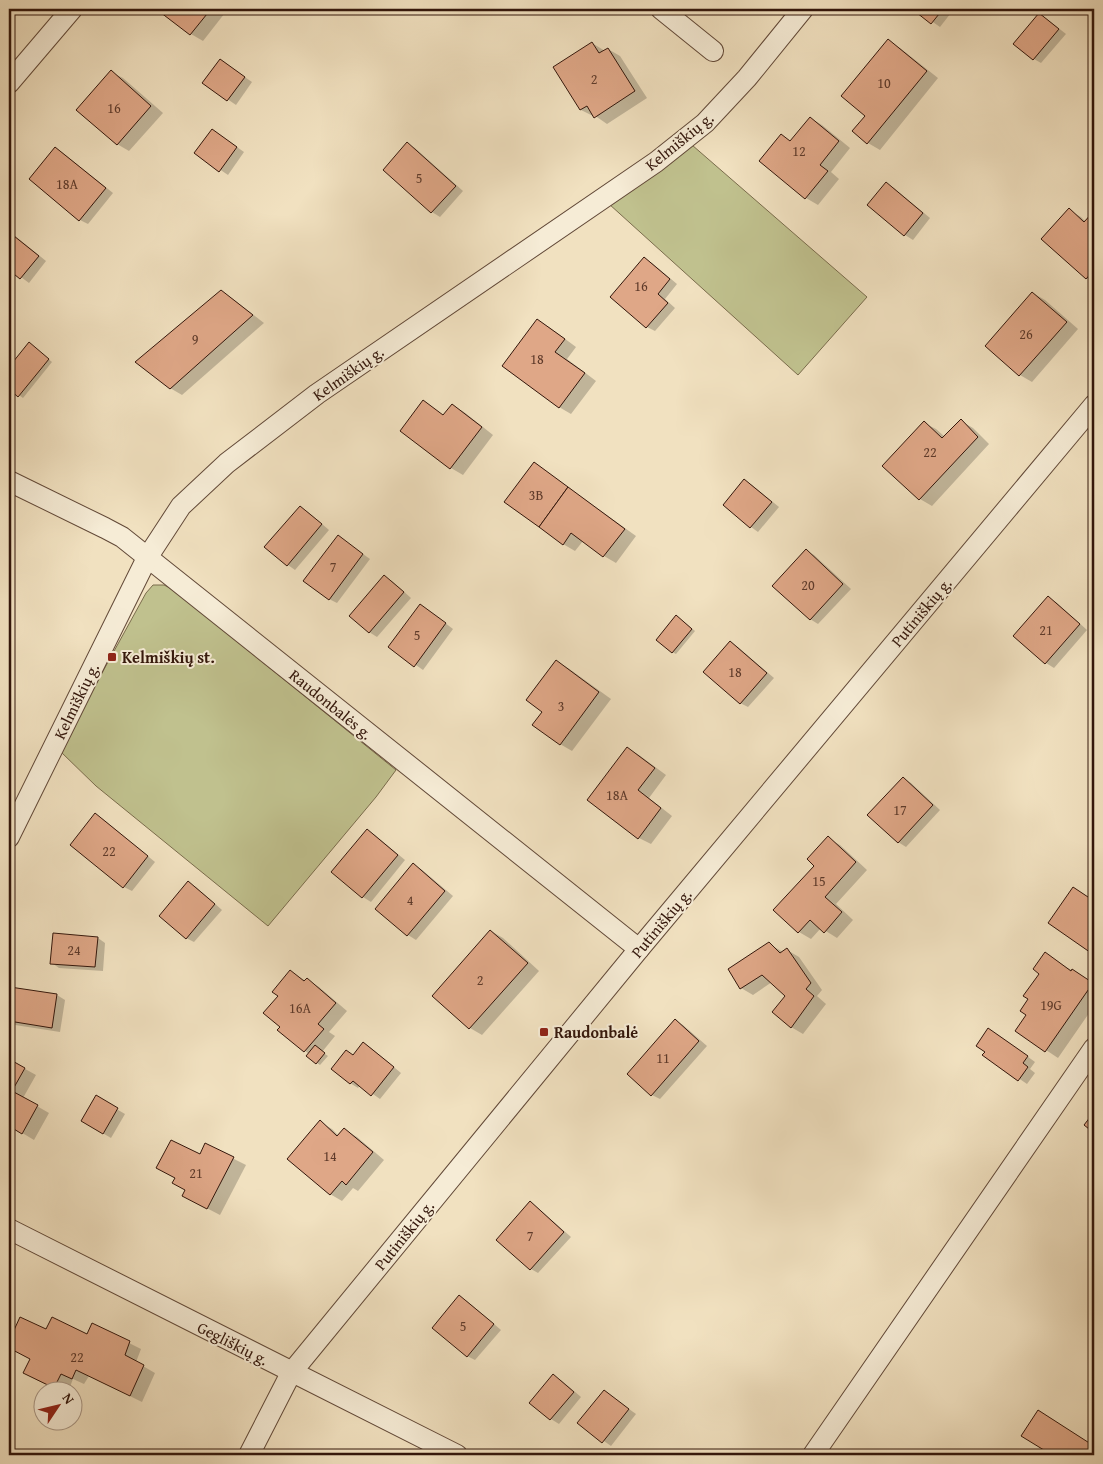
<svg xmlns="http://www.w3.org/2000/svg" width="1103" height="1464" font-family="'Gentium Book Plus',serif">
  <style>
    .green { fill: #c0c18e; stroke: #7a6c4c }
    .shadow { fill: #0003 }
    .building { fill: #dfa787; stroke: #33160b }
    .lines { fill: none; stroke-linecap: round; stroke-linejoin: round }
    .minor-casing { stroke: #624938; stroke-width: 22 }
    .minor { stroke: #f6ecd6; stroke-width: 20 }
    .poi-dot { fill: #8f2418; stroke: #f6ecd6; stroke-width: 2 }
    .labels { text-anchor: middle; stroke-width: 4; stroke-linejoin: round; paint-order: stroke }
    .number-label { font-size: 14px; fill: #5e3a2a }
    .street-label { font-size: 16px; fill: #33160b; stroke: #f6ecd6 }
    .poi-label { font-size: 16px; font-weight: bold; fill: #33160b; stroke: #f6ecd6; text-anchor: start }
  </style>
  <rect width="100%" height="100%" fill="#f1e1c0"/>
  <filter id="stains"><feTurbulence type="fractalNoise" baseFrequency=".004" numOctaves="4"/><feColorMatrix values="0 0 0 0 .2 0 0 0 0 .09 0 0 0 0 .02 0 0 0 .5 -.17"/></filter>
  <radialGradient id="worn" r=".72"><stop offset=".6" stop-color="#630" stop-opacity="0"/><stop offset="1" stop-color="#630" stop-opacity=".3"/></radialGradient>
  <g class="green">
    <polygon points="692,145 867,297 798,375 609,204"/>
    <polygon points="153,585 164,585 172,589 396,770 376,797 268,926 96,786 61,752 75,722 146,593"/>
  </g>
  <g class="shadow">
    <polygon points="158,9 228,9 203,41 191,34"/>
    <polygon points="914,9 954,9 940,27"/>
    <polygon points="1039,15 1047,19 1066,34 1041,63 1034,59"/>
    <polygon points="888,41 900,48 938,78 880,150 868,143 854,131 867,116"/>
    <polygon points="592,43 605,51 608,49 620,56 647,98 607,124 594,115 593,116 581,110"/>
    <polygon points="220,60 252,82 236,105 204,83"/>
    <polygon points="111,72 123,78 163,113 129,151 117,144"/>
    <polygon points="810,118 822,125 850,148 831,172 839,179 818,205 806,198 782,136 792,142"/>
    <polygon points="220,135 244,152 228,175 196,153"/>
    <polygon points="408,144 415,148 463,191 440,217 432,212 385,170"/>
    <polygon points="55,148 63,153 113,193 88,224 80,220"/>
    <polygon points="886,184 894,188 930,218 913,240 905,235 869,205"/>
    <polygon points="1069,210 1081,217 1086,222 1094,213 1094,283 1087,278 1043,238"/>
    <polygon points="9,231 46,261 29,283 9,268"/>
    <polygon points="644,259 652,263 677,284 665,299 675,308 655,331 647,327"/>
    <polygon points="221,292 233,299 264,323 182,395 170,388"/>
    <polygon points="1033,293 1045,300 1078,329 1032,382 1020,375"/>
    <polygon points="537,321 549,327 576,347 567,359 596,381 571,414 559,407"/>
    <polygon points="30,344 52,362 23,398 9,388 9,369"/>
    <polygon points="423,402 444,416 452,405 464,412 493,435 463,475 451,468 401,431"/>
    <polygon points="961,421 973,428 989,444 932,506 920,499 924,423 936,429 945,437"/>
    <polygon points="534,463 636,536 616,563 604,556 583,541 575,551 563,544"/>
    <polygon points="745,481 752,485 779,507 758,532 751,527"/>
    <polygon points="300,507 308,512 329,530 295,570 288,565"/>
    <polygon points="338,536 370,559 337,603 329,599"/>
    <polygon points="806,551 814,555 851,589 818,624 810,619"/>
    <polygon points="384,577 392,581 411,598 377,637 369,632"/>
    <polygon points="1048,598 1056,602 1087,630 1054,668 1046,663 1015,636"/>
    <polygon points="428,610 453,629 423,670 390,647"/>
    <polygon points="680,619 695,631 676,654 672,652"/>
    <polygon points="731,642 738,647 774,678 748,707 740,703"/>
    <polygon points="556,661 568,668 611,699 572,751 560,744 543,711"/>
    <polygon points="627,748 639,755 666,775 649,798 672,816 651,844 639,838"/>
    <polygon points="903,778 911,783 940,810 906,847 898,842"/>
    <polygon points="95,815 103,819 155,862 132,891 124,887"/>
    <polygon points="367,830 375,835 405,860 371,902 363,897 333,872"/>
    <polygon points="828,838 840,845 867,870 836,904 853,920 837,938 821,928 811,939 799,932 816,866"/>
    <polygon points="413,865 421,869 453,896 416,940 408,935 377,909"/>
    <polygon points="188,883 196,887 222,910 194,942 186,938"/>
    <polygon points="1094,896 1094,953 1050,922 1092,900"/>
    <polygon points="491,931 503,938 539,971 482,1035 470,1028 433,996"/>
    <polygon points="98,938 105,943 103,971 59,968 52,963"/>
    <polygon points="769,944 783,952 787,950 799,957 822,990 817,996 826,1004 803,1034 791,1027 786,995 772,982 753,995 741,988"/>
    <polygon points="1045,954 1094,984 1094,1006 1058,1058 1016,1030 1028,1015 1030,999 1041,973"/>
    <polygon points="291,972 306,981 307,980 319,987 347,1011 329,1032 335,1036 322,1052 328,1056 320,1065 317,1063 309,1054 279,1030 281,1027 280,996"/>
    <polygon points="11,988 57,995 65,1000 60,1032 15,1025 9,1021 9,1006"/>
    <polygon points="676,1021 683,1025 707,1046 660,1099 652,1095"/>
    <polygon points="997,1034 1035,1062 1030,1069 1035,1073 1027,1084 984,1055"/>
    <polygon points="364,1044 371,1048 401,1073 380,1099 360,1085 358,1088 350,1083 354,1056"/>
    <polygon points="9,1060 36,1075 23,1098 49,1113 34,1140 9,1125"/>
    <polygon points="96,1097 125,1114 111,1138 82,1121"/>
    <polygon points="320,1122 332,1129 339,1136 345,1130 357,1137 384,1160 358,1191 353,1188 342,1201 330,1194"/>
    <polygon points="206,1145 246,1165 220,1215 195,1202 186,1190"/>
    <polygon points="531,1203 538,1208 571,1237 538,1273 531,1269"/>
    <polygon points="459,1297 467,1301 501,1330 475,1360 467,1356"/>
    <polygon points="21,1319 46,1331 88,1335 93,1325 141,1349 136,1362 155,1373 142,1402 89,1376 84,1384 73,1379 68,1392 61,1392 37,1380 32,1359 9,1347 9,1344"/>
    <polygon points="553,1376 561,1380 581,1397 559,1424 551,1419 531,1403"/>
    <polygon points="604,1391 636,1414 611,1446 579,1423"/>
  </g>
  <g class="building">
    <polygon points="156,9 211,9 190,35"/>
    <polygon points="912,9 943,9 931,24"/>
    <polygon points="1039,13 1059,29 1033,60 1013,44"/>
    <polygon points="888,39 927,71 867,144 852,131 865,116 841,96"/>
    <polygon points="592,42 599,53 608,48 635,91 594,118 587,106 580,110 553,67"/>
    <polygon points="220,59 245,77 227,101 202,83"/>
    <polygon points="111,70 151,106 117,145 76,110"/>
    <polygon points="810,117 839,141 820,165 828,171 805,199 759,161 781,134 790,141"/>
    <polygon points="212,129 237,147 219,172 194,153"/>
    <polygon points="407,142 456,186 431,213 383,170"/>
    <polygon points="55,147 106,188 79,221 29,179"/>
    <polygon points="886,182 923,213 904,236 867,205"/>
    <polygon points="1069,208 1084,222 1094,211 1094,270 1086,279 1041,239"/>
    <polygon points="9,232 39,256 20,279 9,270"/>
    <polygon points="644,257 670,279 658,294 668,303 646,328 610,297"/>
    <polygon points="221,290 253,315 170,389 135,362"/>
    <polygon points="1032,292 1067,322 1019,376 985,346"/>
    <polygon points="537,319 565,339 555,352 585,373 559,408 502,366"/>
    <polygon points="29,342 49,359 18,397 9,389 9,367"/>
    <polygon points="423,400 443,415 452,404 482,427 450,469 400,431"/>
    <polygon points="961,419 978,437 919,500 882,466 924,421 942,438"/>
    <polygon points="534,462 568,487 539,527 504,502"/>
    <polygon points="744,479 772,502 750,528 723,505"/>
    <polygon points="568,487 625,529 603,557 571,533 563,545 539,527"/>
    <polygon points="300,506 322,524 287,566 264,547"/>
    <polygon points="338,535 363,554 329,600 303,581"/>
    <polygon points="806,549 843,584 810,620 772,586"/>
    <polygon points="384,575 404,592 369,633 349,616"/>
    <polygon points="1048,596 1080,624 1045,664 1013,636"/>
    <polygon points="420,604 446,623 414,667 388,647"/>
    <polygon points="676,615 692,629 672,653 656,640"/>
    <polygon points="730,641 767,673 740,704 703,672"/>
    <polygon points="556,660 599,692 560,745 532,725 542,712 526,700"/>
    <polygon points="627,747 655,768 638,790 661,808 638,839 587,800"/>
    <polygon points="903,777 933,805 898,843 867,815"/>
    <polygon points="95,813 148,856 123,888 70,845"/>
    <polygon points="367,829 398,855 362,898 331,872"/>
    <polygon points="828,836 856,862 825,897 842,912 824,933 810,920 798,933 773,910 814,866 807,859"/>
    <polygon points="413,863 445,891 407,936 375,909"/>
    <polygon points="188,881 215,904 186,939 159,916"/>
    <polygon points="1073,887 1091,899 1094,893 1094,955 1048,923"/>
    <polygon points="490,930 528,963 469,1029 432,996"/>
    <polygon points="53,933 98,937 95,967 50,964"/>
    <polygon points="769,942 780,953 787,948 811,983 806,989 814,996 791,1028 772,1012 785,996 762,975 740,989 728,969"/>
    <polygon points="1045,952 1071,971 1072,969 1093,983 1045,1052 1015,1031 1026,1015 1020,1011 1028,999 1023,996 1039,974 1033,969"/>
    <polygon points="290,970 304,981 307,978 336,1003 318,1024 324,1029 304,1052 277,1030 280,1027 263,1013 278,996 272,992"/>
    <polygon points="10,987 57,994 52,1028 9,1021 9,998"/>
    <polygon points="675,1019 699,1041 651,1096 627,1074"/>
    <polygon points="988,1028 1028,1056 1023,1063 1028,1067 1018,1081 982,1055 985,1052 976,1046"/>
    <polygon points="363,1042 394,1067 371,1096 353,1081 350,1084 331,1069 346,1050 353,1055"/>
    <polygon points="315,1045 325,1053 316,1064 306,1056"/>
    <polygon points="9,1059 25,1068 12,1091 38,1105 22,1134 9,1126"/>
    <polygon points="96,1095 118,1108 103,1134 81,1121"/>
    <polygon points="1094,1112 1094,1133 1084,1125"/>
    <polygon points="320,1120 337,1136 344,1128 373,1152 346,1185 342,1181 330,1195 287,1159"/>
    <polygon points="171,1140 200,1154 205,1143 234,1157 207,1209 182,1196 185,1190 172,1183 175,1178 156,1168"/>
    <polygon points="530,1201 564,1232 530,1270 496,1240"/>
    <polygon points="459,1295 494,1324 467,1357 432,1328"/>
    <polygon points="20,1317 46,1329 52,1317 87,1334 92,1323 130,1341 125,1355 144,1365 130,1396 76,1370 72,1379 61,1374 54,1388 23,1373 30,1359 9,1348 9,1341"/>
    <polygon points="553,1374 574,1392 550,1420 529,1403"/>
    <polygon points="604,1390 629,1409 602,1443 577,1423"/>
    <polygon points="1038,1410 1094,1446 1094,1455 1052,1455 1021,1436"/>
  </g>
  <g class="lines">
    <g class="minor-casing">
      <g id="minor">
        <polyline points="661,9 713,51"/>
        <polyline points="9,83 72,9"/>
        <polyline points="9,481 105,528 122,537 639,949"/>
        <polyline points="9,837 147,558 181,506 227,463 317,394 656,162 705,123 747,78 803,9"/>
        <polyline points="9,1229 457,1455"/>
        <polyline points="249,1455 291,1373 639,949 1094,405"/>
        <polyline points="813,1455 1094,1048"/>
      </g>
    </g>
    <use href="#minor" class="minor"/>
  </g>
  <g class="poi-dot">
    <rect x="107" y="652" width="10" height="10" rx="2.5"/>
    <rect x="539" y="1027" width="10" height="10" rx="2.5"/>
  </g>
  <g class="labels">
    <g class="number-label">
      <text x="594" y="84">2</text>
      <text x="884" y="88">10</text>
      <text x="114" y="113">16</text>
      <text x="799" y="156">12</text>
      <text x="419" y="183">5</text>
      <text x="67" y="189">18A</text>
      <text x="641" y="291">16</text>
      <text x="1026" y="339">26</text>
      <text x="195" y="344">9</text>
      <text x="537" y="364">18</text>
      <text x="930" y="457">22</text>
      <text x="536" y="500">3B</text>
      <text x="333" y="572">7</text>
      <text x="808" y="590">20</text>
      <text x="1046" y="635">21</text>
      <text x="417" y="640">5</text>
      <text x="735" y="677">18</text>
      <text x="561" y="711">3</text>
      <text x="617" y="800">18A</text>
      <text x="900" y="815">17</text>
      <text x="109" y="856">22</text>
      <text x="819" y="886">15</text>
      <text x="410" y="905">4</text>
      <text x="74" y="955">24</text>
      <text x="480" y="985">2</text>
      <text x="1051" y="1010">19G</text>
      <text x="300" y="1013">16A</text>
      <text x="663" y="1063">11</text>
      <text x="330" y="1161">14</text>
      <text x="196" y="1178">21</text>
      <text x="530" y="1241">7</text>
      <text x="463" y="1331">5</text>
      <text x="77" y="1362">22</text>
    </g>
    <g class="street-label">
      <text transform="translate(679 141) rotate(-39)" y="6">Kelmiškių g.</text>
      <text transform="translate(348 373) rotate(-35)" y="6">Kelmiškių g.</text>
      <text transform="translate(921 612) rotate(-50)" y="6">Putiniškių g.</text>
      <text transform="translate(76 701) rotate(-64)" y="6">Kelmiškių g.</text>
      <text transform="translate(331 704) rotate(39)" y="6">Raudonbalės g.</text>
      <text transform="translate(661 923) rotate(-50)" y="6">Putiniškių g.</text>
      <text transform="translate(404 1235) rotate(-51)" y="6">Putiniškių g.</text>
      <text transform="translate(233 1343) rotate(27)" y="6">Gegliškių g.</text>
    </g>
    <g class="poi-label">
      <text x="122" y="663">Kelmiškių st.</text>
      <text x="554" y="1038">Raudonbalė</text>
    </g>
  </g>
  <rect width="1103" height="1464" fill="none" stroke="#f1e1c0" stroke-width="30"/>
  <rect x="10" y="10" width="1083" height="1444" fill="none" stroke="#33160b" stroke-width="2.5"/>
  <rect x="15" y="15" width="1073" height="1434" fill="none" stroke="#33160b"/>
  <g transform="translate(58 1406) rotate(55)"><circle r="24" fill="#f6ecd6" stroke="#a89685"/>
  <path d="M0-4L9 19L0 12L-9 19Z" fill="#8f2418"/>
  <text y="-8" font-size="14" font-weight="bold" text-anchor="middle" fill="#33160b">N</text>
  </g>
  <rect width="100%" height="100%" filter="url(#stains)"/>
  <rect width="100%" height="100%" fill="url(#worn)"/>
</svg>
